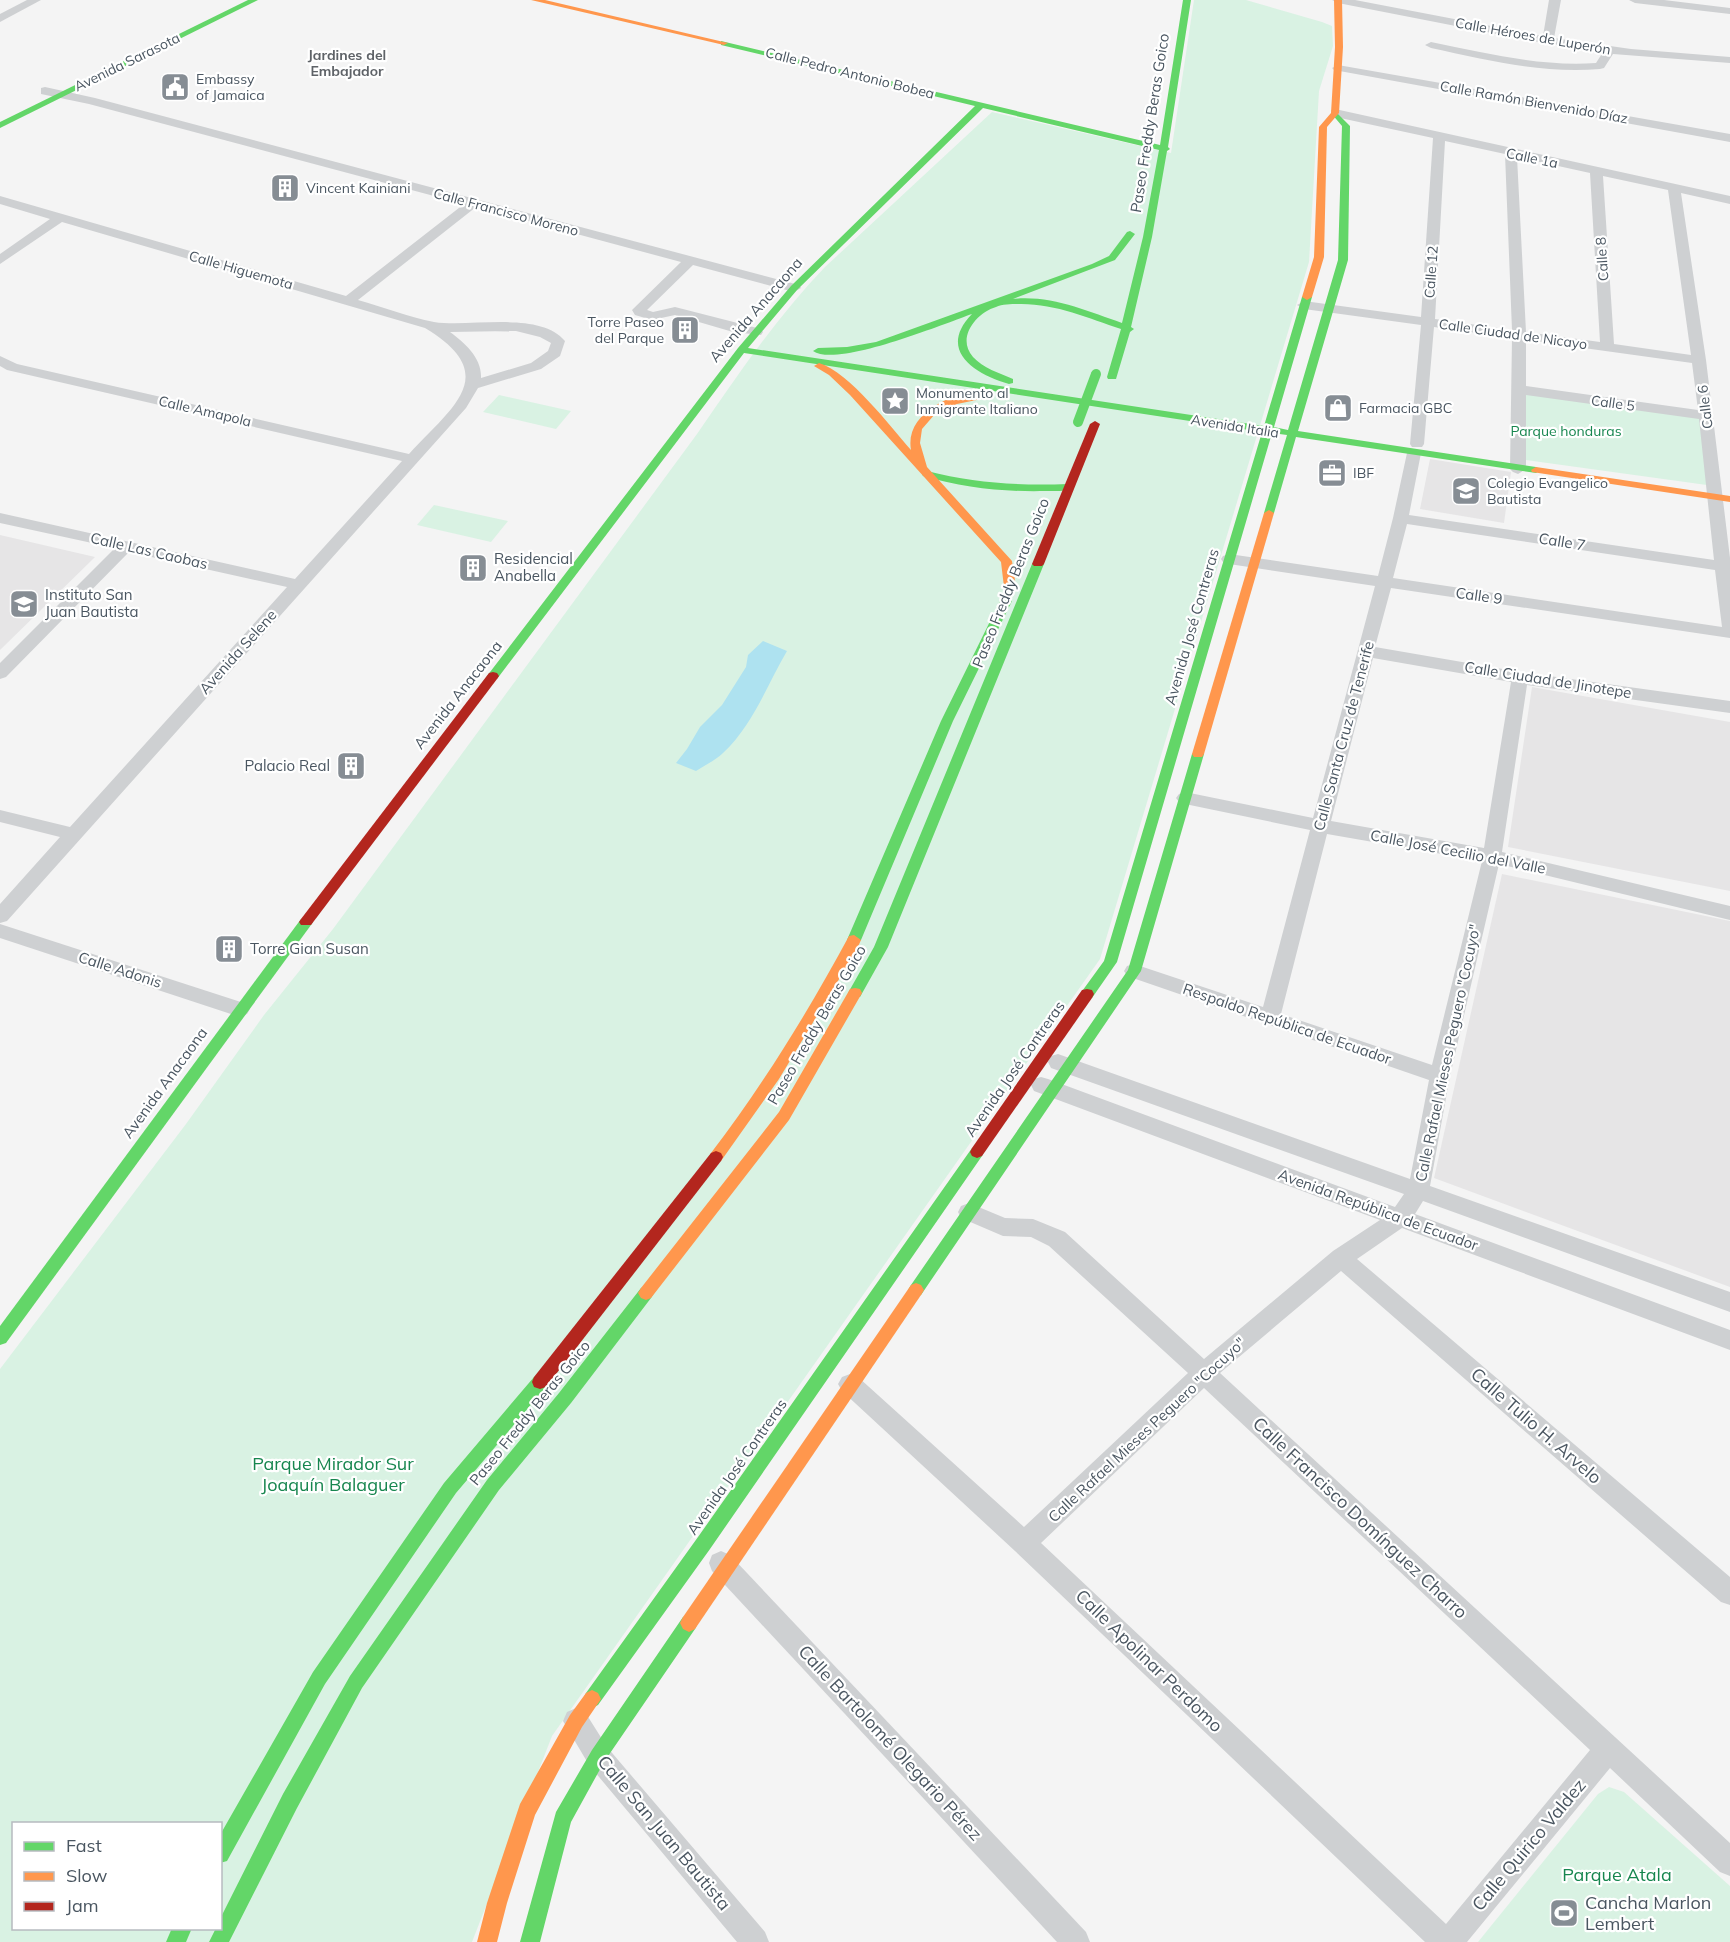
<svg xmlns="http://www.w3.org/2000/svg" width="1730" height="1942" font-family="Mulish,sans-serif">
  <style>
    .education { fill: #e6e5e6 }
    .green { fill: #d9f2e3; fill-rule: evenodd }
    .water { fill: #aee2f0 }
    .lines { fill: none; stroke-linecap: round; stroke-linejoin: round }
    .street { fill: #ced0d2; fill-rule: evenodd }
    .fast { fill: #63d668; fill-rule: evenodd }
    .slow { fill: #ff974d; fill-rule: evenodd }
    .jam { fill: #b3261e; fill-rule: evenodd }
    .fast-bridge { stroke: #63d668; stroke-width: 10 }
    .labels { text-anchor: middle; stroke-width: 4.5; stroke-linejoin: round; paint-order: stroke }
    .far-street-label { font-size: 14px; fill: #4a5661; stroke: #fff }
    .far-neighbourhood-label { font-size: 14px; font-weight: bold; fill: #5f6368; stroke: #fff }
    .far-poi-label { font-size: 14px; fill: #4a5661; stroke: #fff; text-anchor: start }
    .far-park-label { font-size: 14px; fill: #17864f; stroke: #fff }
    .street-label { font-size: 15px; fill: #4a5661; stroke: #fff }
    .poi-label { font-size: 15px; fill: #4a5661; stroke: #fff; text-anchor: start }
    .near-street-label { font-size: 18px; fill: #4a5661; stroke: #fff }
    .near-park-label { font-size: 18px; fill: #17864f; stroke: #fff }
    .near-poi-label { font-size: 18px; fill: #4a5661; stroke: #fff; text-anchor: start }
  </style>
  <rect width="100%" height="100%" fill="#f4f4f4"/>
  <g class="education">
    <polygon points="1430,459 1511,472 1504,523 1420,509"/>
    <polygon points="0,535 95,557 0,650"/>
    <polygon points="1532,687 1730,722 1730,891 1508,847"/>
    <polygon points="1502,874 1730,921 1730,1287 1434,1178"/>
  </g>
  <g class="green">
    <path d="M 1194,0 L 1246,0 L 1322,22 L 1332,26 L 1333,46 L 1319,91 L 1309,262 L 1100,959 L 552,1736 L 472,1942 L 0,1942 L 0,1369 L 186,1124 L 264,1015 L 333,929 L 697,434 C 737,376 776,318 825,267 L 992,112 L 1171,153 ZM 14,1824 L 220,1824 L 220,1928 L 14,1928 Z"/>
    <polygon points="1520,390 1706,416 1714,486 1518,459"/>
    <polygon points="499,395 571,411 556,429 483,412"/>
    <polygon points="434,505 508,521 491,542 417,525"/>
    <polygon points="1609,1787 1624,1792 1730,1886 1730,1942 1478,1942 1598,1794"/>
  </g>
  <path class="water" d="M 763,641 L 787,651 C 767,685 753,725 723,753 C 716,760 705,765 696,771 L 676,763 L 687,749 L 700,727 L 722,705 L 746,667 L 748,655 Z"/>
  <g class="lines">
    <g class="street">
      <polygon points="27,0 41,0 0,22 0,14"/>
      <path d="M 1332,0 L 1355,0 L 1543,36 L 1549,0 L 1561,0 L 1554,38 L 1631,49 L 1730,57 L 1730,63 L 1613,54 L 1604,68 L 1600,69 C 1542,74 1487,60 1431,48 L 1425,45 L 1431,42 C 1486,53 1540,67 1596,63 L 1603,52 L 1533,41 L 1338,3 Z"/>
      <polygon points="1629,0 1664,0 1730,8 1730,14 1635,3"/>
      <polygon points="1338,65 1730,134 1730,142 1334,70 1332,68"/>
      <path d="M 45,87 L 95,98 L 799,285 L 801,288 L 794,292 L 693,265 L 647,310 L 653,312 L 675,307 L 761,329 L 763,332 L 761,335 L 733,332 L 675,315 L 652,320 L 635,315 L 632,310 L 681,262 L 476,207 L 358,300 C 383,307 409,317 434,322 C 470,328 539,310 565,341 L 560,356 L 541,369 L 478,388 L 466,408 L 7,921 L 0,923 L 0,904 L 60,837 L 0,822 L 0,810 L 70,827 L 287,587 L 129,552 L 6,677 L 0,679 L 0,663 L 115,548 L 0,523 L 0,513 L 295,579 L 402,461 L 7,370 L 0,366 L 0,356 L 17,364 L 409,454 C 452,407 503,375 425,328 L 62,222 L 0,264 L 0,254 L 50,219 L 0,204 L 0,196 L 346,296 L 464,204 L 89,104 L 41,94 L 41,88 ZM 516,331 L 540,337 L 551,343 L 548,351 L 531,363 L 481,378 C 482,358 465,343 450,332 Z"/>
      <path d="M 1335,109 L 1730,196 L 1730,204 L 1681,193 L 1706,360 L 1730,558 L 1730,638 L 1391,588 L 1375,647 L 1520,672 L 1730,701 L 1730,713 L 1527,685 L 1502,852 L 1730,906 L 1730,920 L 1499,864 L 1450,1076 L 1430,1186 L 1730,1292 L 1730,1312 L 1423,1201 L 1415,1214 L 1730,1330 L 1730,1350 L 1402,1228 L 1357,1259 L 1730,1577 L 1730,1605 L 1721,1602 L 1341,1271 L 1220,1373 L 1730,1843 L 1730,1876 L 1720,1872 L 1610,1768 L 1467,1942 L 1425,1942 L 1015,1551 L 842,1391 L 838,1384 L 842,1377 L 850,1374 L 858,1377 L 1024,1527 L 1188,1373 L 1049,1246 L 1031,1237 L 1003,1236 L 961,1218 L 958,1212 L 961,1206 L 969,1203 L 1005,1218 L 1033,1219 L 1065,1232 L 1204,1359 L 1333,1251 L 1380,1220 L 1034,1091 L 1031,1085 L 1034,1079 L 1041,1077 L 1048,1079 L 1395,1207 L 1404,1194 L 1051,1068 L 1048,1062 L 1051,1056 L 1058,1054 L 1410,1179 L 1429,1080 L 1127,976 L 1124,971 L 1127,966 L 1134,964 L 1263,1007 L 1310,830 L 1185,804 L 1179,802 L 1176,798 L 1179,794 L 1185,792 L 1313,818 L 1375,586 L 1229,564 L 1223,562 L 1221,559 L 1223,556 L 1229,554 L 1378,576 L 1393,518 L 1407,453 L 1414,449 L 1421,453 L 1409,515 L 1714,560 L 1699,419 L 1526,395 L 1526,469 L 1518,474 L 1513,472 L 1510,469 L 1512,338 L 1434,327 L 1424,444 L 1422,447 L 1412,447 L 1410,444 L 1421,325 L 1304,309 L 1297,305 L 1304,301 L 1421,317 L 1433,138 L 1331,116 L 1331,110 ZM 1445,141 L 1505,154 L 1512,330 L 1435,319 ZM 1517,157 L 1590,173 L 1600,342 L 1526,332 ZM 1603,176 L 1668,190 L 1691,355 L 1614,344 ZM 1526,340 L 1692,363 L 1698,410 L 1526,386 ZM 1407,524 L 1715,570 L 1722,627 L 1393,578 ZM 1373,658 L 1511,682 L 1484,848 L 1331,821 ZM 1327,834 L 1482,861 L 1432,1065 L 1281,1014 ZM 1204,1388 L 1590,1750 L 1446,1924 L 1041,1543 Z"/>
      <polygon points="0,924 247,1004 250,1009 247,1014 240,1017 0,938"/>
      <polygon points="721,1551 730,1555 1086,1932 1090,1942 1057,1942 712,1571 709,1563 712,1555"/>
      <polygon points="576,1708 585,1712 607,1747 765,1932 769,1942 737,1942 589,1765 563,1721 567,1712"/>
    </g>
    <g class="fast">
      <polygon points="248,0 258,0 0,128 0,122"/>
      <path d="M 1183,0 L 1191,0 L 1168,147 L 1170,149 L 1167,151 L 1152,237 L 1131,327 L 1134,329 L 1130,332 L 1116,379 L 1108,379 L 1107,377 L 1121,329 C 1088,318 1054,303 1018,304 C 1011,304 1002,304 996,307 C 976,313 956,338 973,357 C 983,368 999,373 1013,379 L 1013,383 L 1009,384 C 974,374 937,350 972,314 C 943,324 837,368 813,351 L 818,348 L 847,347 L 876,342 L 1092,264 L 1109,256 L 1127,232 L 1130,231 L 1135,234 L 1115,260 L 1013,299 C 1051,295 1087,311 1122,323 L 1143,237 L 1159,150 L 983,108 L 797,290 L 748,348 L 1264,426 L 1302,297 L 1307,294 L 1312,297 L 1274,427 L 1288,430 L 1338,260 L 1342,126 L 1331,113 L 1335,111 L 1350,126 L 1348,260 L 1298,431 L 1536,467 L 1541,470 L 1536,473 L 1296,437 L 1274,513 L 1269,516 L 1264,513 L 1287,435 L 1272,433 L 1117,962 L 1092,998 L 1082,998 L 1080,994 L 1104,961 L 1262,432 L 744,353 L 497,679 L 489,679 L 487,676 L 738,348 L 791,286 L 975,106 L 721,45 L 721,41 L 1160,145 Z"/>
      <path d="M 927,471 C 974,483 1019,486 1068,484 L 1073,487 C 1067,492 1055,491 1046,491 C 1004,492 964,488 923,476 L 922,474 Z"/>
      <polygon points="1038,561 1044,564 888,947 860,997 850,997 848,993 874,947 1032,564"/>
      <polygon points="1006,597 1012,601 953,721 861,940 854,945 849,944 847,940 941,721 1000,601"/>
      <polygon points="1198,750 1204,754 1141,971 921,1295 916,1297 911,1295 908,1290 911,1285 1128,970 1192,754"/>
      <polygon points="306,917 313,922 311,925 6,1343 0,1345 0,1326 301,919"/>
      <polygon points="977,1146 982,1148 984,1152 982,1156 710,1549 598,1705 592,1708 586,1705 583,1699 586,1693 698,1537 972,1148"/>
      <polygon points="646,1286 651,1288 654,1293 651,1298 571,1403 499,1490 362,1688 297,1808 229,1942 209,1942 216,1928 220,1928 220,1919 283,1794 350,1676 487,1480 559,1393 641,1288"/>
      <polygon points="540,1375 546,1377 548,1382 546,1387 456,1493 325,1684 227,1861 220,1863 220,1835 313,1672 444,1483 534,1377"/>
      <polygon points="689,1614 695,1617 698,1623 695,1629 604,1762 571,1822 540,1942 520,1942 556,1812 592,1750 683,1617"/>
      <polygon points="172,1928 192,1928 186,1942 166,1942"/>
    </g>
    <g class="slow">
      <polygon points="531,0 545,0 728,43 724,45"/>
      <polygon points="1334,0 1342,0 1343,47 1339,113 1327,127 1324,257 1312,297 1307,300 1302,297 1314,257 1319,127 1331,113 1335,47"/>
      <path d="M 819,363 C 850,373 889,425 911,450 C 904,411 959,388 991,393 L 991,397 L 957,404 L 935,414 L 922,429 L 920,443 L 927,467 L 1012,561 L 1016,587 L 1014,589 L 1010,590 L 1004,587 L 1001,562 L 850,395 L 829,375 L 814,366 Z"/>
      <polygon points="1536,467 1730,496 1730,502 1532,472 1531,470"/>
      <polygon points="1269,510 1274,513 1204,754 1202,757 1194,757 1192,754 1264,513"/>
      <path d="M 854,935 L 861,940 L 856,951 L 779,1079 L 721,1161 L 716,1163 L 711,1161 L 709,1157 L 711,1153 C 763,1085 808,1012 849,936 Z"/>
      <polygon points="855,988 860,989 862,993 789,1120 651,1298 646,1300 641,1298 638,1293 641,1288 779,1112 850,989"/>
      <polygon points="916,1283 921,1285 924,1290 921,1295 695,1629 689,1632 683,1629 680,1623 683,1617 911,1285"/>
      <polygon points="592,1690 598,1693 601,1699 582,1727 535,1815 507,1903 497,1942 477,1942 487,1903 520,1804 570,1715 586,1693"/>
    </g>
    <g class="jam">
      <polygon points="1095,421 1100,424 1044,564 1042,566 1034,566 1032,564 1090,424"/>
      <polygon points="493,672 497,673 499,676 497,679 311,925 301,925 299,922 301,919 489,673"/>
      <polygon points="1087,989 1092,990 1094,994 1092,998 982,1156 977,1158 972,1156 970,1152 972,1148 1082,990"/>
      <polygon points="716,1151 721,1153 723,1157 721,1161 546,1387 540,1389 534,1387 532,1382 534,1377 711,1153"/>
    </g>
    <polyline class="fast-bridge" points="1078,422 1096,374"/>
  </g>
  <defs>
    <g id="civic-square" transform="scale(1.5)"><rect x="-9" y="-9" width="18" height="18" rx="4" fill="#868d94" stroke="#fff"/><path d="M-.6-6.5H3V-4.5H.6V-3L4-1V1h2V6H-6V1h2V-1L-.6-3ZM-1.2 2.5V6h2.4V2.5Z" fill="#fff"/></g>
    <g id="building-square" transform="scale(1.5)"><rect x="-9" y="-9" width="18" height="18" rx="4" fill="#868d94" stroke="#fff"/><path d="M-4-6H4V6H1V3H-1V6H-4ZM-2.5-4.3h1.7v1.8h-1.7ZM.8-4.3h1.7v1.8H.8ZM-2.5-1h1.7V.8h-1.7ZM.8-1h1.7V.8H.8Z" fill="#fff"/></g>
    <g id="sight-square" transform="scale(1.5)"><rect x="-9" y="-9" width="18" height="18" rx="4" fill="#868d94" stroke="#fff"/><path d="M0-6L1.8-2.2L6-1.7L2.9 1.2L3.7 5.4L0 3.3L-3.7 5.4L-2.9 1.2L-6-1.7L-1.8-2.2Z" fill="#fff"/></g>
    <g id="shop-square" transform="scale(1.5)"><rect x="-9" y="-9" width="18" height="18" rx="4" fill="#868d94" stroke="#fff"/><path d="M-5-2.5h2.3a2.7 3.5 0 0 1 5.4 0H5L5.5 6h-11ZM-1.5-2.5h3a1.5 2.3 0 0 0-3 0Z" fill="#fff"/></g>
    <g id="office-square" transform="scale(1.5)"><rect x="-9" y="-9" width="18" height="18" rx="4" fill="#868d94" stroke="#fff"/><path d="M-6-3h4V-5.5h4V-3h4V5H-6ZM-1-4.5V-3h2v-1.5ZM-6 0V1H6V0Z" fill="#fff"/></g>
    <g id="school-square" transform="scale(1.5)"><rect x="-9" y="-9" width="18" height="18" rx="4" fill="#868d94" stroke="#fff"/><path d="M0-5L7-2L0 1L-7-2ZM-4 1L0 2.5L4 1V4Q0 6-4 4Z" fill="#fff"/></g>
    <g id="stadium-square" transform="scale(1.5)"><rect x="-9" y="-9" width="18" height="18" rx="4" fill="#868d94" stroke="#fff"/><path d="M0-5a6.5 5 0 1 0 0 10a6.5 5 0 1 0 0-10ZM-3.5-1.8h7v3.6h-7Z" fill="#fff"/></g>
  </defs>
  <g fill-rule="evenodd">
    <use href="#civic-square" x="175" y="87"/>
    <use href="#building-square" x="285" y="188"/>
    <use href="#building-square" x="685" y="330"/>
    <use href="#sight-square" x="895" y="401"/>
    <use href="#shop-square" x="1338" y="408"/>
    <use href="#office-square" x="1332" y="473"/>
    <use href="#school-square" x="1466" y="491"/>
    <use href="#building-square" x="473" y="568"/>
    <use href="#school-square" x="24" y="604"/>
    <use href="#building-square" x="351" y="766"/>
    <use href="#building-square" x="229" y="949"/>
    <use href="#stadium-square" x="1564" y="1913"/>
  </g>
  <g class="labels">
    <g class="far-street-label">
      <text transform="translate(1533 36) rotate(10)" y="5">Calle Héroes de Luperón</text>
      <text transform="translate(127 62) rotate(-26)" y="5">Avenida Sarasota</text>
      <text transform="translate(850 73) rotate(14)" y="5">Calle Pedro Antonio Bobea</text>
      <text transform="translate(1534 102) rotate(10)" y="5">Calle Ramón Bienvenido Díaz</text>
      <text transform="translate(1532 158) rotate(12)" y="5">Calle 1a</text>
      <text transform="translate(506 212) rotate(15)" y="5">Calle Francisco Moreno</text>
      <text transform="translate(1602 259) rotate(-94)" y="5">Calle 8</text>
      <text transform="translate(241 270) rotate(16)" y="5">Calle Higuemota</text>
      <text transform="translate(1431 272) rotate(-86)" y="5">Calle 12</text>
      <text transform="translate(1513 334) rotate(8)" y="5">Calle Ciudad de Nicayo</text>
      <text transform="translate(1613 403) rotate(8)" y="5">Calle 5</text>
      <text transform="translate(1705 407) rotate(-97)" y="5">Calle 6</text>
      <text transform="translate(205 411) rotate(13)" y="5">Calle Amapola</text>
      <text transform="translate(1235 426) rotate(9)" y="5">Avenida Italia</text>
    </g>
    <g class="far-neighbourhood-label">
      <text x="347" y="60">Jardines del<tspan x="347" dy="16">Embajador</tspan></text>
    </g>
    <g class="far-poi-label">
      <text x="196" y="84">Embassy<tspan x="196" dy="16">of Jamaica</tspan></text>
      <text x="306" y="193">Vincent Kainiani</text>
      <text x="664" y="327" text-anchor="end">Torre Paseo<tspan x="664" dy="16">del Parque</tspan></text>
      <text x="916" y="398">Monumento al<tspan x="916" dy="16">Inmigrante Italiano</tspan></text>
      <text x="1359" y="413">Farmacia GBC</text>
      <text x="1353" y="478">IBF</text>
      <text x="1487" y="488">Colegio Evangelico<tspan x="1487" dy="16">Bautista</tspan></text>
    </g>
    <g class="far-park-label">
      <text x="1566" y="436">Parque honduras</text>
    </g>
    <g class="street-label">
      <text transform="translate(1150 123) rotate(-81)" y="5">Paseo Freddy Beras Goico</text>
      <text transform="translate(756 310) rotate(-49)" y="5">Avenida Anacaona</text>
      <text transform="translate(1562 542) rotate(9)" y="5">Calle 7</text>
      <text transform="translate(149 551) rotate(13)" y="5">Calle Las Caobas</text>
      <text transform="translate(1011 583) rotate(-68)" y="5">Paseo Freddy Beras Goico</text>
      <text transform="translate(1479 596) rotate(8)" y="5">Calle 9</text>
      <text transform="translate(1192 627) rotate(-74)" y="5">Avenida José Contreras</text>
      <text transform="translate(238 652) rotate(-48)" y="5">Avenida Selene</text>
      <text transform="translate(1548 680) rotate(9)" y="5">Calle Ciudad de Jinotepe</text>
      <text transform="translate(458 695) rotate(-52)" y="5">Avenida Anacaona</text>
      <text transform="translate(1344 736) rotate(-75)" y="5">Calle Santa Cruz de Tenerife</text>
      <text transform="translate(1458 852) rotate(11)" y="5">Calle José Cecilio del Valle</text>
      <text transform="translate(120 970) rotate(18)" y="5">Calle Adonis</text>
      <text transform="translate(1287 1024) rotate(19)" y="5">Respaldo República de Ecuador</text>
      <text transform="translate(817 1025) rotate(-60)" y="5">Paseo Freddy Beras Goico</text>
      <text transform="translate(1448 1053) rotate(-78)" y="5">Calle Rafael Mieses Peguero "Cocuyo"</text>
      <text transform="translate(1015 1069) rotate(-55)" y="5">Avenida José Contreras</text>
      <text transform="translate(165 1083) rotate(-54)" y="5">Avenida Anacaona</text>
      <text transform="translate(1378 1210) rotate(20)" y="5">Avenida República de Ecuador</text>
      <text transform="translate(530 1413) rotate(-51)" y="5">Paseo Freddy Beras Goico</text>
      <text transform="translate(1147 1430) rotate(-43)" y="5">Calle Rafael Mieses Peguero "Cocuyo"</text>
      <text transform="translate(737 1467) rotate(-55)" y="5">Avenida José Contreras</text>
    </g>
    <g class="poi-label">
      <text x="494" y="564">Residencial<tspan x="494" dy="17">Anabella</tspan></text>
      <text x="45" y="600">Instituto San<tspan x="45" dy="17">Juan Bautista</tspan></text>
      <text x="330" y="771" text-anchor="end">Palacio Real</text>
      <text x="250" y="954">Torre Gian Susan</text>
    </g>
    <g class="near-street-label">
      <text transform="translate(1536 1426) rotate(41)" y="6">Calle Tulio H. Arvelo</text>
      <text transform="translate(1360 1518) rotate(43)" y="6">Calle Francisco Domínguez Charro</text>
      <text transform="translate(1149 1661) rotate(44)" y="6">Calle Apolinar Perdomo</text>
      <text transform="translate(890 1743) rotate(47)" y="6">Calle Bartolomé Olegario Pérez</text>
      <text transform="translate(664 1833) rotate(50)" y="6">Calle San Juan Bautista</text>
      <text transform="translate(1529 1845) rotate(-50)" y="6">Calle Quirico Valdez</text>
    </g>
    <g class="near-park-label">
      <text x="333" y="1470">Parque Mirador Sur<tspan x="333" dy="21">Joaquín Balaguer</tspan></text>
      <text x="1617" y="1881">Parque Atala</text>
    </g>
    <g class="near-poi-label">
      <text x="1585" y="1909">Cancha Marlon<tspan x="1585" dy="21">Lembert</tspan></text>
    </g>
  </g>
  <rect x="12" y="1822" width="210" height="108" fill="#ffffff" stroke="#b7bbc0" stroke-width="1.5"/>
  <rect x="24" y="1842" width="30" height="9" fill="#63d668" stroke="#b7bbc0" stroke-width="1.5"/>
  <text x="66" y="1852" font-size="18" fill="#4a5661">Fast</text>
  <rect x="24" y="1872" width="30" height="9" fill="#ff974d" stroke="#b7bbc0" stroke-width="1.5"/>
  <text x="66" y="1882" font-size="18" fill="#4a5661">Slow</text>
  <rect x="24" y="1902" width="30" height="9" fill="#b3261e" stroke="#b7bbc0" stroke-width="1.5"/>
  <text x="66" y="1912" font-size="18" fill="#4a5661">Jam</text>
</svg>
